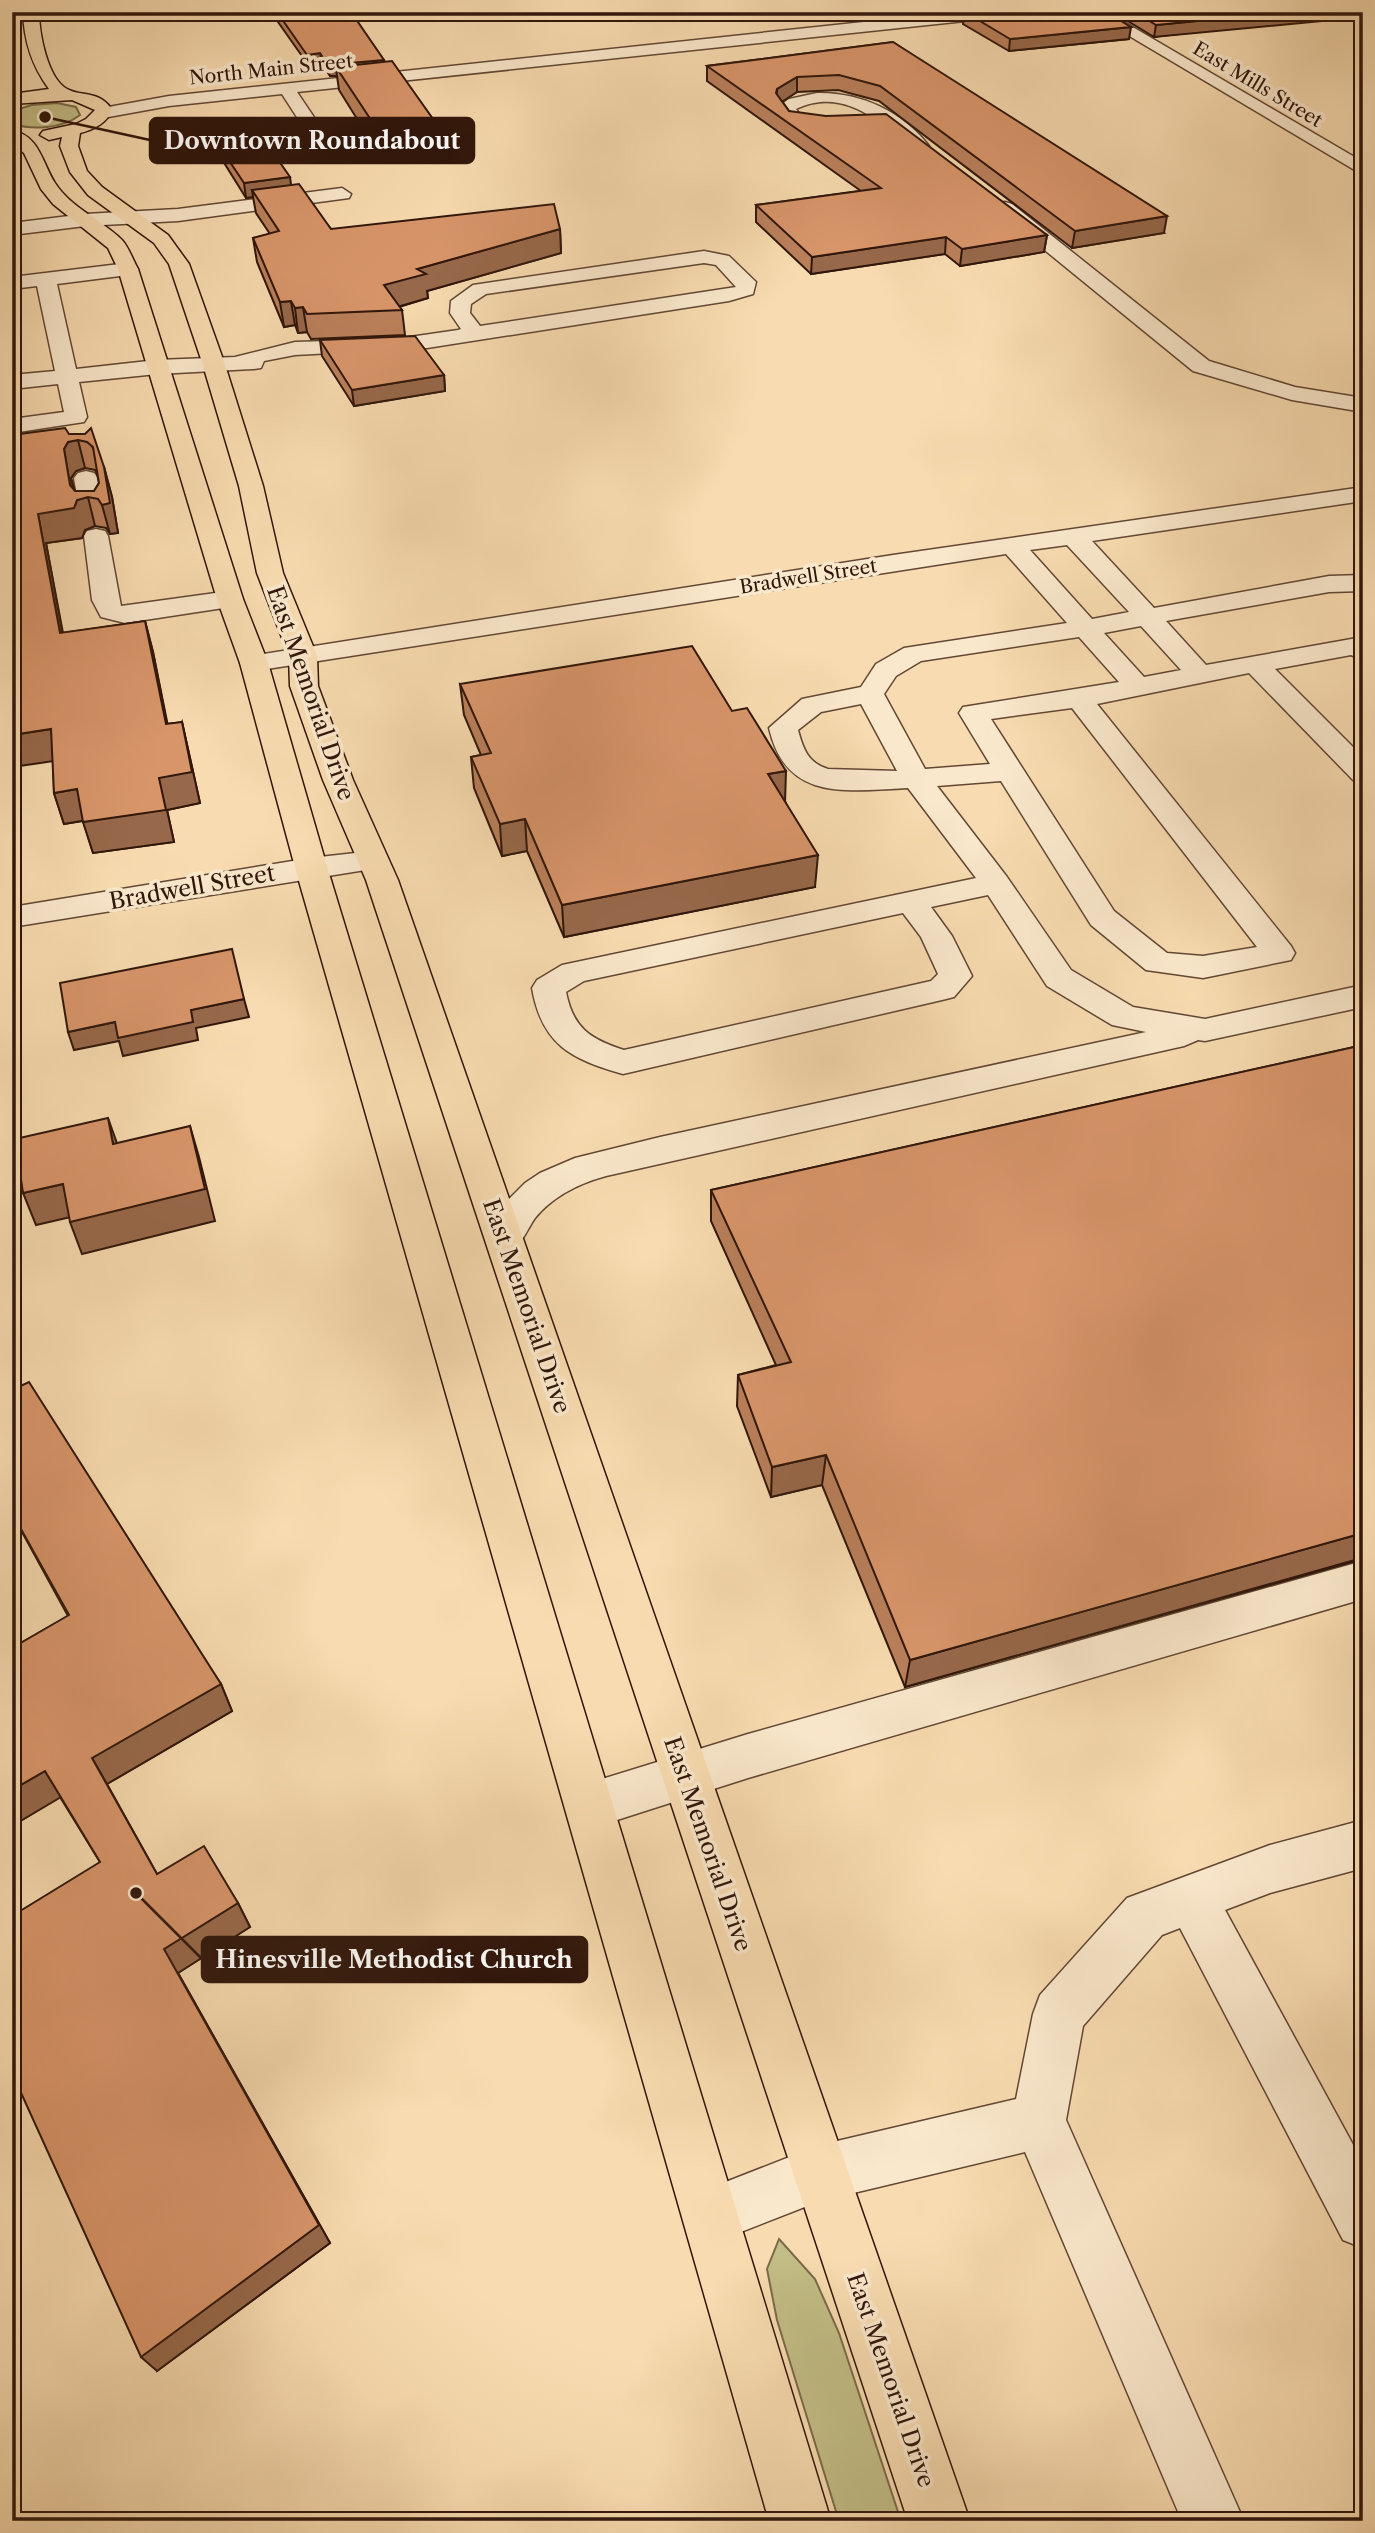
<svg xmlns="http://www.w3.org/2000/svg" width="1375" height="2533" font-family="'Libre Caslon Text',serif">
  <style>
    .green { fill: #c3be87; stroke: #7a6a49; stroke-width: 2 }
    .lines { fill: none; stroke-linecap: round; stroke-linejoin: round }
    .minor-casing { stroke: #624734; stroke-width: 3 }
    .major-casing { stroke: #30160b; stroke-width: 3 }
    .minor { fill: #fae8cc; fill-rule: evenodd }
    .major { fill: #f8dbb0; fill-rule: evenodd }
    .wall { fill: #ba805b; stroke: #30160b; stroke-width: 2; fill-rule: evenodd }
    .shaded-wall { fill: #97684a; stroke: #30160b; stroke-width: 2 }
    .building { fill: #d8956a; stroke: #30160b; stroke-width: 2; fill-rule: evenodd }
    .labels { text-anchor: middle; stroke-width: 7; stroke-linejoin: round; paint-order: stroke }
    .far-street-label { font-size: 19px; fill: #30160b; stroke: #fae8cc }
    .street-label { font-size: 23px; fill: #30160b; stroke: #fae8cc }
    .leader { fill: none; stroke: #30160b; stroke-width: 2.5 }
    .callout-dot { fill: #30160b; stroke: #fae8cc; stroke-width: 2.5 }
    .callout { fill: #30160b; stroke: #30160b; stroke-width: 2.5 }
    .callout-label { font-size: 24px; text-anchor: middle; font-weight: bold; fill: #fff }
  </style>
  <rect width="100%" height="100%" fill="#f8dbb0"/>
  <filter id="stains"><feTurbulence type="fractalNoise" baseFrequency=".00286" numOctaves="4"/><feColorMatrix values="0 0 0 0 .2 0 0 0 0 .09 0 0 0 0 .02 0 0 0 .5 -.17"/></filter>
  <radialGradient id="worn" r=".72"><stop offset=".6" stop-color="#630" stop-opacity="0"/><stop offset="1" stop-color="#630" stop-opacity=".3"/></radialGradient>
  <g class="green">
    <path d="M 57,103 L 76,107 L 80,115 C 62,129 33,130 12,124 L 12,111 L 32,105 Z"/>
    <polygon points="779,2239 815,2279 839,2333 901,2521 839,2521 777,2320 767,2269"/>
  </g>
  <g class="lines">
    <g class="minor-casing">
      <g id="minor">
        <polygon points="958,12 1010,12 1003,17 297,92 328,138 319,143 313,142 282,94 169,106 103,118 95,113 103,108 169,96"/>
        <polygon points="1089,12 1107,12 1363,162 1363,175"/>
        <path d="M 817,93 C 860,92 902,111 929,146 L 920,151 L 914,150 C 881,122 843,86 796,109 L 801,116 L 836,122 L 839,126 L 830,131 L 789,124 L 778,107 L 789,99 Z"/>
        <polygon points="342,188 351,194 349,198 178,221 85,226 12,235 12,223 85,214 178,209"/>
        <polygon points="1005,202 1012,204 1209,361 1295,387 1363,398 1363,412 1292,400 1193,371 998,212 996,208 998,204"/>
        <path d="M 704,251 L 729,256 L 756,282 L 753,294 L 729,301 L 427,348 L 295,355 L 264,361 L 261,368 L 253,369 L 157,374 L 79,382 L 87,417 L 84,422 L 12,433 L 12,419 L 64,412 L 58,384 L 12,389 L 12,375 L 55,371 L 37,286 L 12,289 L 12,277 L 128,263 L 135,265 L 138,269 L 135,273 L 128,275 L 57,284 L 76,369 L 157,360 L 235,357 L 295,342 L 396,339 L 458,330 L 461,329 L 450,313 L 451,301 L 473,285 ZM 704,263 L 716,265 L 736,287 L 480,326 L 470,313 L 471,304 L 486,294 Z"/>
        <polygon points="86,471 94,473 98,478 104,513 101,518 92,520 83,518 80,513 74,478 78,473"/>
        <path d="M 1363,487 L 1363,501 L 1092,541 L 1154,608 L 1329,576 L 1363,575 L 1363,591 L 1329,592 L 1166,621 L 1206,665 L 1357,638 L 1363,639 L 1363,660 L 1351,655 L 1275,669 L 1363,757 L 1363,783 L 1353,780 L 1249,673 L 1097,704 L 1291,946 L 1295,953 L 1291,960 L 1203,978 L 1146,970 L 1091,925 L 1001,781 L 937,786 L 1007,877 L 1071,970 L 1133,1007 L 1205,1019 L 1363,985 L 1363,1007 L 1205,1041 L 1198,1040 L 1184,1046 L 606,1176 C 580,1183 553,1196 535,1218 C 529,1226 524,1240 516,1246 C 508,1252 498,1249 490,1246 L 484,1236 L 506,1202 L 525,1183 L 540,1173 L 575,1158 L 660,1137 L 1146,1032 L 1112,1025 L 1047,986 L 988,895 L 931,907 L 952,936 L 972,976 L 954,997 L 942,1000 L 623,1074 C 571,1059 542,1045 532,988 L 537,980 L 562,965 L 976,878 L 908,788 C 846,791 786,802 769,728 L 802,699 L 861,687 L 876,664 L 904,648 L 1067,623 L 1006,554 L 254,671 L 244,669 L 240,663 L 244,657 L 893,555 ZM 1067,545 L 1129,612 L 1092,619 L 1030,550 ZM 1141,626 L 1181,670 L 1144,677 L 1104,633 ZM 1079,637 L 1119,682 L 963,707 L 959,713 L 990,764 L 925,769 L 884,694 L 896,676 L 921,661 ZM 861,704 L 897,771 L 828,769 C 808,763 803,749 798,730 L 821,712 ZM 1072,708 L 1257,947 L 1203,956 L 1167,953 L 1114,911 L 991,719 ZM 903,913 L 921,937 L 938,974 L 931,981 L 624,1050 C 590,1039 573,1028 566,992 L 584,981 Z"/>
        <polygon points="96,529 105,531 108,536 121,606 230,591 239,593 243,599 239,605 230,607 125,623 101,617 92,600 84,536 87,531"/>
        <polygon points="373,851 384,853 388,860 384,867 12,927 12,907 311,858"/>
        <polygon points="1363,1561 1363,1599 748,1778 589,1829 572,1822 565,1806 572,1790 589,1783 748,1734"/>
        <polygon points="1363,1820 1363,1868 1270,1893 1225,1910 1363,2163 1363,2248 1343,2240 1180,1928 1162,1935 1083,2026 1066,2120 1244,2521 1182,2521 1025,2152 820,2201 710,2244 690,2236 682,2216 690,2196 820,2145 1016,2099 1033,2014 1040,1995 1127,1898 1270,1845"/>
      </g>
    </g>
    <g class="major-casing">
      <g id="major">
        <path d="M 23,12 L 39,12 C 39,32 47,78 67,89 C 82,97 97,90 111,108 C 110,122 93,130 80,133 L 78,146 L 87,171 L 102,187 L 168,235 L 189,264 L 225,365 L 263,486 L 283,573 L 317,656 L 318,686 L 353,780 L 398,880 L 970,2521 L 908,2521 L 366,880 L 323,780 L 290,686 L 289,656 L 257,573 L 239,486 L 203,365 L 169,264 L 154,243 L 88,195 L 70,172 L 60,146 L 62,137 L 49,140 L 40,135 L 43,131 L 76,124 L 86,119 L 95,110 L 72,100 L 12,104 L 12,94 L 49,89 C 32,66 24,42 23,12 Z"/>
        <path d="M 12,131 C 39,134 43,165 55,183 C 71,208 102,220 122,240 C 129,248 133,260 138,269 L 243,599 L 268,663 L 327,867 L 831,2521 L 769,2521 L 295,867 L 240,663 L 217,599 L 118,269 L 108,248 L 53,204 L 41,189 L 24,153 L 12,143 Z"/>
      </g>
    </g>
    <use href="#minor" class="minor"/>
    <use href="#major" class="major"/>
  </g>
  <g class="wall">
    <polygon points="271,12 351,12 384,62 435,144 377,151 339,90 337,76 330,76 322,64 309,66"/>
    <polygon points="965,12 1129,39 1009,51 963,24"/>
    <polygon points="1113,12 1363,12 1154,37"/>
    <polygon points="893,42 1164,233 1072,248 879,101 838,90 797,92 782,101 789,111 1047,235 1044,252 960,266 945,254 811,274 756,222 756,205 861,191 707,81 707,66"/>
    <polygon points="220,147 291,185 331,229 560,229 561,253 427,291 428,298 399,307 402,310 405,335 311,339 307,332 298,333 295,325 284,327 257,262 253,238 270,234 256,213 253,197 246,198 223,161"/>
    <polygon points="320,340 444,375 445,391 354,406 322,356"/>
    <path d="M 85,434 L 104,467 L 112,497 L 118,533 L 110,534 L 106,528 L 95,526 L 85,530 L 82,538 L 46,543 L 63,633 L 145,621 L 153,652 L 167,724 L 182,722 L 200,803 L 167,810 L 174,842 L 93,853 L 83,821 L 64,824 L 54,793 L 53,761 L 12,435 ZM 85,468 L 95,470 L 97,474 L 99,483 L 94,491 L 75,491 L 71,478 L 76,471 Z"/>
    <polygon points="460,684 785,801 815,887 564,937 527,851 502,856 474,788 471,757 481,755 464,715"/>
    <polygon points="1363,1045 1363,1559 905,1687 822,1485 771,1497 737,1406 738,1375 776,1365 711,1221 711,1190"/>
    <polygon points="12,1390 221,1684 232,1711 107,1784 157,1874 238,1903 250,1927 178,1973 330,2243 157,2371 100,1862 60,1797 12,1826 12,1648 68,1616 22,1532 12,1537"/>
  </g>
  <g class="shaded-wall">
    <polygon points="1291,12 1363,12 1363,17 1154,37 1156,25"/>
    <polygon points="1131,27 1129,39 1009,51 1010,39"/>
    <polygon points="320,53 322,64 309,66 307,55"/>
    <polygon points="384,60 385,70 336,67 337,76 330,76 328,65"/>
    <polygon points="797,77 797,92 777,105 777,89"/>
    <polygon points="433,119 435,144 377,151 375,126"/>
    <polygon points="290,177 292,192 252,190 253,197 246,198 244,183"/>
    <polygon points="1167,216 1164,233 1072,248 1075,231"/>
    <polygon points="560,229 561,253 427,291 428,298 387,310 384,285 417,269"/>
    <polygon points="1047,235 1044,252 960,266 962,249"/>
    <polygon points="946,237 945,254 811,274 812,257"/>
    <polygon points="291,301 295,325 284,327 280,302"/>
    <polygon points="303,307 307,332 298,333 295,308"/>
    <polygon points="444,375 445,391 354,406 352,390"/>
    <polygon points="78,440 85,468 76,471 71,478 76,503 77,500 88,497 95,526 85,530 82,538 46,543 68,664 60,633 38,514 70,485 64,449 68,442"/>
    <polygon points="104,467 112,497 118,533 110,534 102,505"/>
    <polygon points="145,621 153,652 174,756 166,724"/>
    <polygon points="182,722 200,803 167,810 174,842 93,853 83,822 159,778"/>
    <polygon points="51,729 61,760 12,767 12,735"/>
    <polygon points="786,771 785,803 768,774"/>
    <polygon points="77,789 87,820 64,824 54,793"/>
    <polygon points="525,819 527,851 502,856 500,824"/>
    <polygon points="818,855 815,887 564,937 562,905"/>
    <polygon points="244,999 249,1017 196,1028 198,1040 123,1056 119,1041 74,1050 68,1032 115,1022 191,1010"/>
    <polygon points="108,1118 119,1149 113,1144"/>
    <polygon points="190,1126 199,1157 215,1221 82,1254 70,1222"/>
    <polygon points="63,1184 75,1216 36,1225 23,1193"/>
    <polygon points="826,1455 822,1485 771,1497 772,1467"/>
    <polygon points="12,1514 22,1532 12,1537"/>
    <polygon points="1363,1533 1362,1558 905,1687 910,1660"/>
    <polygon points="221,1684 232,1711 107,1784 92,1758"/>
    <polygon points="45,1771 61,1797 12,1826 12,1790"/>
    <polygon points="238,1903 250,1927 178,1973 330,2243 157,2371 141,2357 164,1949"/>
  </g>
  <g class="building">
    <polygon points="277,12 351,12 384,60 328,65 320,53 307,55"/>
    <polygon points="965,12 1106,12 1131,27 1010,39"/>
    <polygon points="1135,12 1291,12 1156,25"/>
    <polygon points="893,42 1167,216 1075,231 880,86 839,75 797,77 777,89 776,93 789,111 826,116 886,114 1047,235 962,249 946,237 812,257 756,205 881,188 707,66"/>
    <polygon points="392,61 433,119 375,126 336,67"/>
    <polygon points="254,125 290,177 244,183 220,147"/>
    <polygon points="299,184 331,229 554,204 560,229 417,269 426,274 384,285 402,310 307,314 303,307 295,308 291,301 280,302 253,238 279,231 252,190"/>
    <polygon points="415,336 444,375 352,390 320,340"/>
    <path d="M 65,428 L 69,434 L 85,434 L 91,428 L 104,467 L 110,503 L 102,505 L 98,499 L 88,497 L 77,500 L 74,508 L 38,514 L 60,633 L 145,621 L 166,724 L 182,722 L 192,772 L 159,778 L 166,810 L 83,822 L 77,789 L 54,793 L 51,729 L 12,735 L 12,435 ZM 78,440 L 87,442 L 93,447 L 99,483 L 94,491 L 75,491 L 70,485 L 64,449 L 68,442 Z"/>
    <polygon points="692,646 732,711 747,708 786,771 768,774 818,855 562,905 525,819 500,824 471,757 491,753 460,684"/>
    <polygon points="232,949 244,999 191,1010 193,1022 118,1038 115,1022 68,1032 60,983"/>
    <polygon points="1363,1045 1363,1533 910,1660 826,1455 772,1467 738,1375 791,1362 711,1190"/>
    <polygon points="108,1118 113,1144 190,1126 205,1189 70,1222 63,1184 23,1193 15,1139"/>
    <polygon points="29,1382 221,1684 92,1758 157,1874 204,1846 238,1903 164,1949 319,2225 141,2357 12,2073 12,1916 100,1862 45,1771 12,1790 12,1648 69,1615 12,1513 12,1390"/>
  </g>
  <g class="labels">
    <g class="far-street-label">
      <text transform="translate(271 69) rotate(-6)" y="7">North Main Street</text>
      <text transform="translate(1258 84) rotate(31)" y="7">East Mills Street</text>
      <text transform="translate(808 576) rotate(-9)" y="7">Bradwell Street</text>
    </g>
    <g class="street-label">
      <text transform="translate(311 693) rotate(71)" y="8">East Memorial Drive</text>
      <text transform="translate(192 887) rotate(-10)" y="8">Bradwell Street</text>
      <text transform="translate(527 1306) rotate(71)" y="8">East Memorial Drive</text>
      <text transform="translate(708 1844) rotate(71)" y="8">East Memorial Drive</text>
      <text transform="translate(891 2380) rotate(71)" y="8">East Memorial Drive</text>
    </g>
  </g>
  <path class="leader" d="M45 117L150 140M136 1893L202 1959"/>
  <g class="callout-dot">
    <circle cx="45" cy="117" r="7"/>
    <circle cx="136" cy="1893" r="7"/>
  </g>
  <g class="callout">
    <rect x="150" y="118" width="324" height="45" rx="7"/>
    <rect x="202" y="1937" width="385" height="45" rx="7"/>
  </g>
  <g class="callout-label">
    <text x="312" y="149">Downtown Roundabout</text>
    <text x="394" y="1968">Hinesville Methodist Church</text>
  </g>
  <rect width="1375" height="2533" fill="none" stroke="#f8dbb0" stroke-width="42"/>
  <rect x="14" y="14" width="1347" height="2505" fill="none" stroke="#30160b" stroke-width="3.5"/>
  <rect x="21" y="21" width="1333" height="2491" fill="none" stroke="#30160b" stroke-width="2"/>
  <rect width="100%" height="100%" filter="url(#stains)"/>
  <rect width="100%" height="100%" fill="url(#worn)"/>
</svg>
